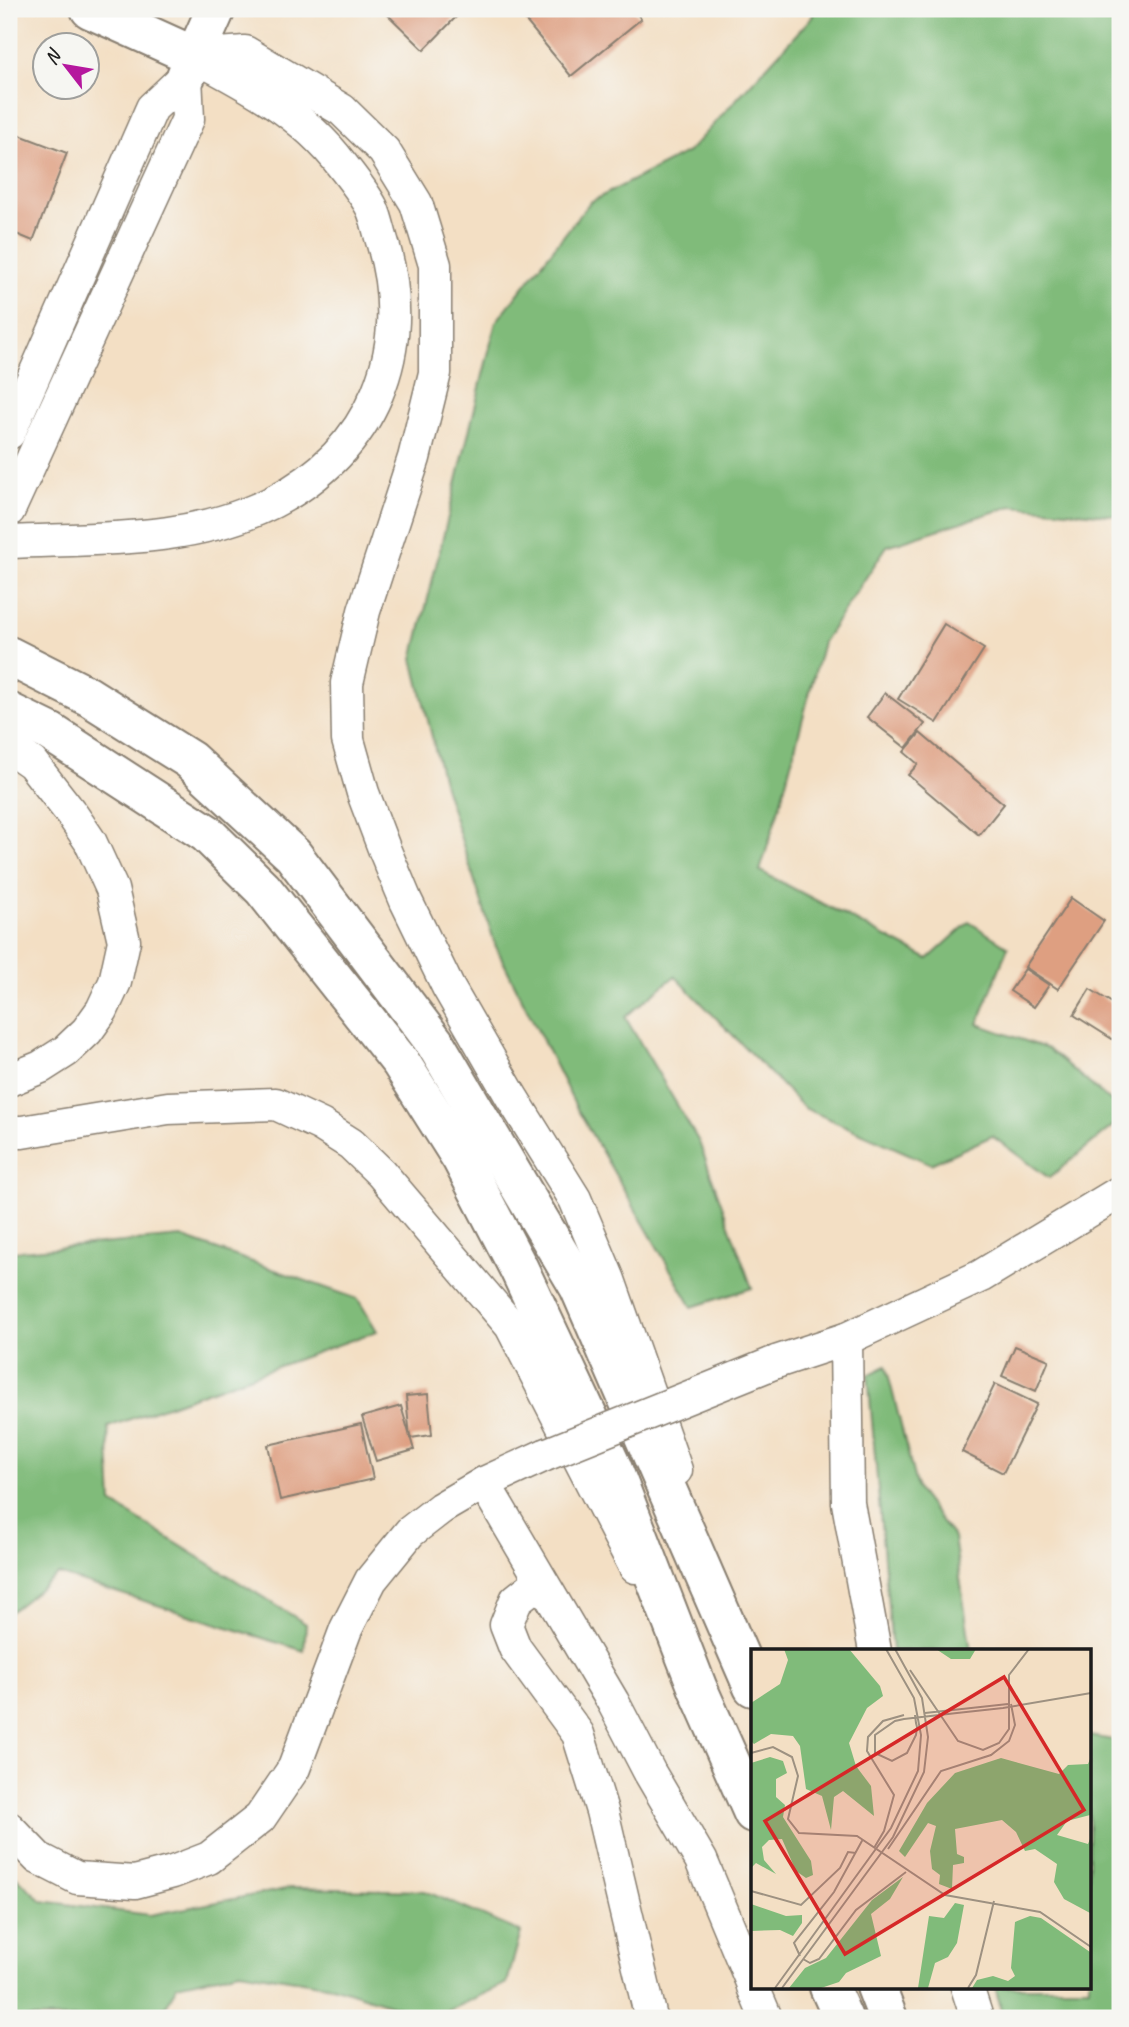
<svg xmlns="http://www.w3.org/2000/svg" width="1129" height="2027" font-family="Caveat,sans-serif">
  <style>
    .forest { fill: #80bb7a; stroke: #4e6c4b; stroke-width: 2 }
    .building { fill: #de9f81 }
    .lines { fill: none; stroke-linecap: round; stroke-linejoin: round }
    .minor-casing { stroke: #887e70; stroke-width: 35 }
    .tertiary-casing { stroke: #887e70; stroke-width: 42 }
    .minor { stroke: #fff; stroke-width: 32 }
    .tertiary { stroke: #fff; stroke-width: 38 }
    .minor-bridge-casing { stroke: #887e70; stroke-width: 35; stroke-linecap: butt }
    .minor-bridge { stroke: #fff; stroke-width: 32 }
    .inset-road { fill: none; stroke: #9d9181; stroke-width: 2 }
    .view { fill: #d62828; fill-opacity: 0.15; stroke: #d62828; stroke-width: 3.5 }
    .inset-edge { fill: none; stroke: #1c1c1c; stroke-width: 3.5 }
  </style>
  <rect width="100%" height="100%" fill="#f6f6f2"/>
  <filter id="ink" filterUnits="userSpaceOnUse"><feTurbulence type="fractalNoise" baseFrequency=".0143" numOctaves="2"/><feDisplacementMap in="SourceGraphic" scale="14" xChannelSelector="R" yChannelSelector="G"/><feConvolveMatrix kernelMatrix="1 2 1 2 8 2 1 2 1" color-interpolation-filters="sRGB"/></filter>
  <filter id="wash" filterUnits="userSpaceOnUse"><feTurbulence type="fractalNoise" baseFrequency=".00686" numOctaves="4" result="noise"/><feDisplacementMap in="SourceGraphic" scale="28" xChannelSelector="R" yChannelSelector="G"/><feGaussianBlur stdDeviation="1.57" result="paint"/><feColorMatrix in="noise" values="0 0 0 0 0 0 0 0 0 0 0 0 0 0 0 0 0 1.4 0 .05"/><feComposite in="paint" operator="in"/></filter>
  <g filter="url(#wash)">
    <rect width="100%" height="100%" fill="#f3dfc4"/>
    <g class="forest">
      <polygon points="811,9 1120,9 1120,516 1012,506 887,546 823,642 780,805 760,871 928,959 969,922 1008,947 978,1024 1048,1049 1120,1109 1120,1120 1049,1178 992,1136 931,1164 804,1108 675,976 625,1017 699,1142 752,1288 692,1307 576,1107 496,947 444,786 413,659 496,322 590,202 688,152 813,16"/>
      <polygon points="181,1237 358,1299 377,1331 108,1427 112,1503 306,1624 304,1651 58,1574 9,1613 9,1252"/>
      <polygon points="886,1366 917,1489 954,1538 971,1651 892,1651 868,1375"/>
      <polygon points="1089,1736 1120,1741 1120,2018 1004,2018 995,1987 1089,1987"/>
      <polygon points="9,1870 42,1901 150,1915 291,1888 425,1891 521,1932 507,1983 432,2018 332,1986 240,1971 177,1985 160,2018 9,2018"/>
    </g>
    <g id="blocks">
      <g class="building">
        <polygon points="382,9 449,9 457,16 424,50"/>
        <polygon points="516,9 633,9 641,19 571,76"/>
        <polygon points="9,131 67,153 33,241 9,231"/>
        <polygon points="944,624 984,649 937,723 898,699"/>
        <polygon points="885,693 925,724 906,748 867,717"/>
        <polygon points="920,733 1004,804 979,835 908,775 918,764 904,752"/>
        <polygon points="1071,898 1104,921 1058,989 1025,967"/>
        <polygon points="1025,969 1049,985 1034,1007 1010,991"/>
        <polygon points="1090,989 1120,1008 1120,1044 1074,1015"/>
        <polygon points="1015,1346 1049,1360 1036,1391 1002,1376"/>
        <polygon points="995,1384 1037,1404 1003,1473 962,1452"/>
        <polygon points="428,1394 432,1435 410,1438 406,1396"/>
        <polygon points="401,1406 414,1450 376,1461 362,1417"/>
        <polygon points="361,1424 373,1479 280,1500 268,1445"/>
      </g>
    </g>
  </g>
  <g filter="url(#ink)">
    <use href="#blocks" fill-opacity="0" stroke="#887e70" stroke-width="2"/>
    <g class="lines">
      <g class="minor-casing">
        <g id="minor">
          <polyline points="194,56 245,52 342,110 384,151 416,203 435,265 435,373 414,458 364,611 347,683 348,740 363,793 385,851 406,901 448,987 511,1096 575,1199 609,1280 676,1470"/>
          <polyline points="9,433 152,108 186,76"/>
          <polyline points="9,510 188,119 186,76"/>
          <path d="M 9,542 C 97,538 193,543 273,502 C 373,451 414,350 383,244 C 379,232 377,219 372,208 C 365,194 352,178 342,165 C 304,114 249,85 194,56"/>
          <polyline points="9,747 32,763 71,813 90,841 112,889 124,941 115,982 102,1010 87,1031 66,1051 41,1067 9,1080"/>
          <polyline points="9,1132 22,1132 168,1108 276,1104 321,1125 351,1144 381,1173 511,1326 635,1567"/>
          <polyline points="846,1339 848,1503 875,1651"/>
          <polyline points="776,1362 846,1339 981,1276 1120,1192"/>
          <polyline points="484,1483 613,1702 650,1773 701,1860 753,1985"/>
          <polyline points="540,1581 516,1600 506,1625 515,1648 578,1734 602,1811 651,2018"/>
          <polyline points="9,1828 38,1858 77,1878 135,1882 173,1872 209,1858 260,1818 294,1768 346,1629 371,1580 410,1532 441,1508 484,1483 545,1455"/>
          <polyline points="753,1987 766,2018"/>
          <polyline points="967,1987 977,2018"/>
        </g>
      </g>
      <g class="tertiary-casing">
        <g id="tertiary">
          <polyline points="90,9 194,56"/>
          <polyline points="186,76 216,9"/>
          <polyline points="9,656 88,696 190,760 293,855 435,1043 579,1287 753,1687"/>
          <polyline points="9,712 50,732 206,833 263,889 401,1063 461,1158 519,1269 612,1467 698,1689 753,1813"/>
          <polyline points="829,1987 843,2018"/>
          <polyline points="876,1987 888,2018"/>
        </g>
      </g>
      <use href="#minor" class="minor"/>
      <use href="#tertiary" class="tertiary"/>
      <g class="minor-bridge-casing">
        <polyline id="minor-bridge" points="545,1455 776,1362"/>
      </g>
      <use href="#minor-bridge" class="minor-bridge"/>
    </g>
  </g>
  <g transform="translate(751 1649)">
    <rect width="340" height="340" fill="#f3dfc4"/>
    <path d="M 33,0 L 98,0 L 129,37 L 132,47 L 116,59 L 98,94 L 105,117 L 120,137 L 123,167 L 92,142 L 83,148 L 80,181 L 71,147 L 55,140 L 49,97 L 42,87 L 20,85 L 3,95 L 0,92 L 0,54 L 29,35 L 37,11 ZM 185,0 L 225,0 L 219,10 L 200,10 ZM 19,108 L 32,112 L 36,124 L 25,130 L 25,148 L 34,156 L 32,168 L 60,212 L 62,226 L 55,229 L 45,222 L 31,190 L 18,191 L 11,198 L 13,211 L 25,225 L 5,214 L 0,219 L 0,114 ZM 250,109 L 308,125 L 317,116 L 337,115 L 339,110 L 339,166 L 316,172 L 306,186 L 337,195 L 339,190 L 339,264 L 313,250 L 303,233 L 306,215 L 284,200 L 274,202 L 265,183 L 251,171 L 204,180 L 206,205 L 213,208 L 213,214 L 202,216 L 201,240 L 188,235 L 189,226 L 181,220 L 179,202 L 185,177 L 177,174 L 154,208 L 148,202 L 176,154 L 204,124 ZM 152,228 L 139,250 L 120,265 L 130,307 L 95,324 L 88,333 L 70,339 L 38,339 L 54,319 L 75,309 L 121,251 ZM 204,254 L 213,256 L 206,294 L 197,308 L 184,314 L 177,339 L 167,339 L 178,267 L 193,269 ZM 0,255 L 35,267 L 51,266 L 51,274 L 42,287 L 29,281 L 0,282 ZM 279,267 L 290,269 L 339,303 L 339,339 L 221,339 L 226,331 L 242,327 L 257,332 L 264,327 L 260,319 L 264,273 Z" fill="#80bb7a"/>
    <path class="inset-road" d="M 159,21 L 207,92 L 232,101 L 248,94 L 258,80 L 258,26 L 278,0M 174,64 L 257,55M 164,66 L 165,74 L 166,78 L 165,86 L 156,104 L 141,112 L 124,104 L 124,86 L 144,72 L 153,70 L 206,64 L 252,59 L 340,44M 0,104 L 22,98 L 41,108 L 47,127 L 37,170 L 48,184 L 106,187 L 194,246 L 289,263 L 340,298M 123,199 L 133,182 L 143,146 L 116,102 L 117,88 L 132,72 L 153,66M 137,200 L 190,122 L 240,106 L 258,92 L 264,76 L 260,55M 0,242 L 50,256 L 89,219 L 97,203 L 105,204M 49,307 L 43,294 L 83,243 L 112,190M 52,310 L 59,314 L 68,310 L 105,261 L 155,223M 24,339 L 140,179 L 167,122 L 170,86 L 163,49 L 135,0M 31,339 L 142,188 L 173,123 L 177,88 L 171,49 L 144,0M 217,339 L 225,326 L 243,252"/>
    <path class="view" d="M 253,28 L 333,161 L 94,305 L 14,172 Z"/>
    <rect width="340" height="340" class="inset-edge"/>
  </g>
  <rect width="1129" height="2027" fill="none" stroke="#f6f6f2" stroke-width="35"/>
  <g transform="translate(66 66) rotate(301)"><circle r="33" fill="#f6f6f2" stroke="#9f9f9c" stroke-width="2"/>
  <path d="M0-5L12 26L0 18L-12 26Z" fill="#b5179e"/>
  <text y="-10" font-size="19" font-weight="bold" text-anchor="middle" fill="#1c1c1c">N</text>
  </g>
</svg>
